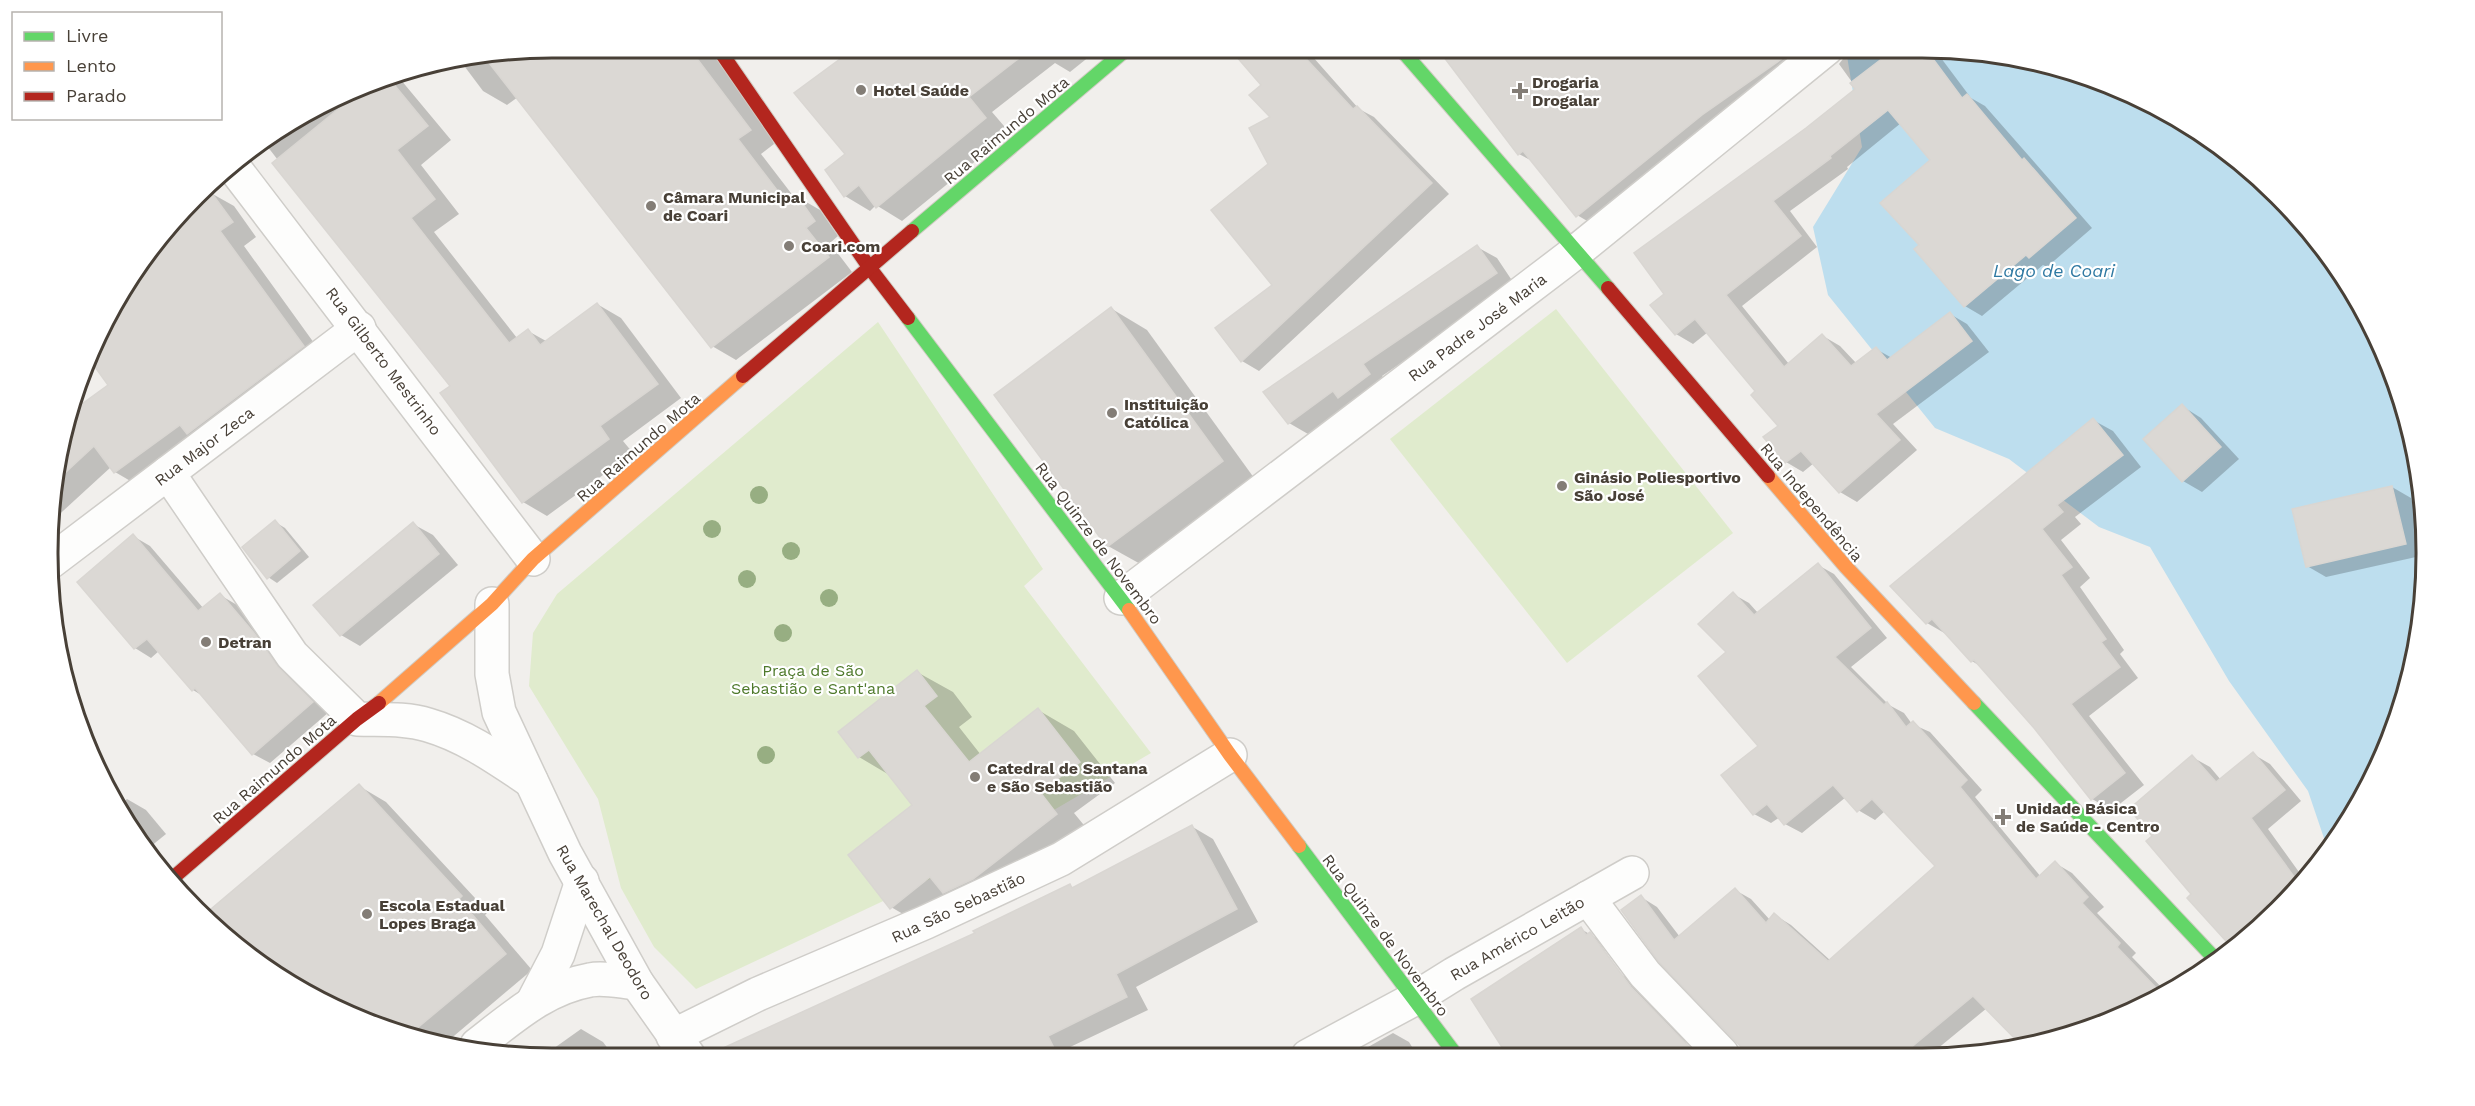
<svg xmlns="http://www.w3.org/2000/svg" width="2475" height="1106" font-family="'Work Sans',sans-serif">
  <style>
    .green { fill: #e0ebcd }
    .water { fill: #bddeee }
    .shadow { fill: #0003 }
    .building { fill: #dbd8d4; stroke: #d9d6d2; stroke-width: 1.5 }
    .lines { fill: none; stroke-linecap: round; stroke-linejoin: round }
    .street-casing { stroke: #cfcdc9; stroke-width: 36 }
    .fast-casing { stroke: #d0cbc3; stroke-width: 16 }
    .slow-casing { stroke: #d0cbc3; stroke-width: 16 }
    .jam-casing { stroke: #d0cbc3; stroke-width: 16 }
    .street { stroke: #fdfdfc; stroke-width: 33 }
    .fast { stroke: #63d668; stroke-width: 14 }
    .slow { stroke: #ff974d; stroke-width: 14 }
    .jam { stroke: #b3261e; stroke-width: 14 }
    .tree { fill: #97ae82 }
    .poi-dot { fill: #837d76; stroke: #fff; stroke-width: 2 }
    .labels { text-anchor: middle; stroke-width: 4.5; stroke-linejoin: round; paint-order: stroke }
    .poi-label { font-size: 16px; font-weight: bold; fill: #484037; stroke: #fff; text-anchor: start }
    .street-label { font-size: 16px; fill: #484037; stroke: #fff }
    .park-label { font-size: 16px; fill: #4e792b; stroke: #fff }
    .water-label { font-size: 18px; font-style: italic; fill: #2f79a2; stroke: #fff }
    .rim { fill: none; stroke: #484037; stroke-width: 3 }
  </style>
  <rect width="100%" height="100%" fill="#f1efec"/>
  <g class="green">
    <polygon points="1556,309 1733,533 1567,663 1390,439"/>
    <polygon points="878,322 1043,569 1024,586 1151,753 962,864 696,989 654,947 621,888 598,799 529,686 533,633 557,594"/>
  </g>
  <polygon class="water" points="1842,48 1922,48 2085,75 2175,116 2255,174 2323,246 2375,330 2410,423 2426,520 2423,619 2400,716 2328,850 2308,791 2229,681 2150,547 2099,527 2009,459 1935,428 1828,295 1813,227 1862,147 1847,56"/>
  <g class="shadow">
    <polygon points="553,48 730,48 774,144 761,154 794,197 796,196 820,210 838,236 830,243 852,272 736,360 712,346 518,97 507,105 483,91 462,63"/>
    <polygon points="748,48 775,48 763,57"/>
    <polygon points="857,48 1100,48 1070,72 1055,63 992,112 1010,133 902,221 876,205 870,211 845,196 827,170 847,154"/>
    <polygon points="1231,48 1305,48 1359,109 1374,117 1449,194 1259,371 1242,361 1274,286 1270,164 1273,117 1263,85"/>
    <polygon points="1437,48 1827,48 1594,225 1577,215 1534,162 1519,154"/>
    <polygon points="1847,48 1922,48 1935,50 1971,98 1985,106 2092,228 2047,267 2043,265 1982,316 1965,306 1921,245 1932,160 1901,123 1847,167 1848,169 1790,211 1817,247 1742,306 1789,364 1823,336 1840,346 1857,364 1876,349 1892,358 1950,314 1967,324 1989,352 1893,424 1917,450 1857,502 1840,492 1814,463 1803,472 1786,462 1780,426 1757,392 1708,332 1693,344 1676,334 1666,294 1807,129 1857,89 1839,64 1846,55"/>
    <polygon points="396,74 451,140 421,165 459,214 434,232 517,338 528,331 546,341 597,304 621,318 681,398 623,441 633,453 547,516 523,502 452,386 264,142 301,115"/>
    <polygon points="209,192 234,206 256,237 244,246 327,361 139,486 115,472 111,467 51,522 58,455 74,412 110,385"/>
    <polygon points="1477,247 1497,258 1515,285 1382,376 1389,386 1350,403 1308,434 1289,423"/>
    <polygon points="1112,309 1147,330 1257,482 1144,566 1108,546"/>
    <polygon points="2182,406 2201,418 2239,459 2202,492 2183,481"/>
    <polygon points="2093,420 2113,431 2141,467 2075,517 2081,524 2061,540 2090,578 2080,587 2124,650 2120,654 2138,678 2089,716 2144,785 2112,810 2092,799 2036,727 1983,668 1972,661 1946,634 1927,623"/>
    <polygon points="2392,487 2411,498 2425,555 2326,577 2307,566"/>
    <polygon points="275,522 285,528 309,557 277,583 268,577"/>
    <polygon points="413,524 433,535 458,565 360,646 341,635"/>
    <polygon points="133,536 150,546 204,609 220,595 237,605 329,712 270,763 253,754 203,696 193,690 159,651 151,658 135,648"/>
    <polygon points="1818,565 1834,574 1887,638 1851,667 1889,705 1904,713 1912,724 1930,732 1982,790 1975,797 2041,877 2055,863 2072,873 2104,907 2097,913 2136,953 2132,957 2165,991 2116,1019 2022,1044 1987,1008 1931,1054 1750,1054 1738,1042 1641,897 1657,907 1680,937 1735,890 1751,899 1770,920 1775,915 1791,925 1831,961 1937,866 1885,811 1875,820 1858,810 1846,797 1802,833 1785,824 1780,817 1771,823 1754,814 1724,776 1761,746 1728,652 1733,594 1749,603 1758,613"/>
    <polygon points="917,672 953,692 972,717 959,727 981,755 1038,710 1074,731 1115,783 1074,813 1092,835 927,928 891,907 914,805 891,776 859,757"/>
    <polygon points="2253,754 2270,764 2301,801 2268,829 2304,879 2235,948 2193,894 2154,836 2192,757 2210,767 2221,780"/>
    <polygon points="359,786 386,802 488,912 485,915 532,970 448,1041 390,1031 301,991 220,933 205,914"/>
    <polygon points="127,799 146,810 166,834 150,847 117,807"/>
    <polygon points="1191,826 1213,839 1258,922 1136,987 1148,1010 1068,1048 1072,1056 718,1057 978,933 1070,886 1075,889"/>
    <polygon points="1581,929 1596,938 1613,963 1531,1010"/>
    <polygon points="1621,974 1633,982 1682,1035 1692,1055 1524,1055 1523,1053"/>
    <polygon points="581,1029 603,1042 615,1058 543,1056"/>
    <polygon points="1393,1033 1409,1042 1417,1055 1352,1056"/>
  </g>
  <g class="building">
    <polygon points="553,48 689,48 751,130 738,139 786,202 796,194 815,221 806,228 829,257 711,348 486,59"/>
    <polygon points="855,48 1032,48 969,97 986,118 876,208 859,185 844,197 825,170 845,154 794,93"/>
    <polygon points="1229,48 1296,48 1353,109 1357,106 1432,183 1241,362 1215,328 1272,285 1211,210 1268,164 1249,128 1270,117 1249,95 1261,85"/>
    <polygon points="1437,48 1797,48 1702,115 1576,217 1523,151 1518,155"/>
    <polygon points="1896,48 1925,48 1962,98 1967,94 2022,160 2024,158 2076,218 2029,258 2026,255 1964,307 1914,249 1919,245 1880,203 1930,160 1888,110 1830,156 1831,158 1773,201 1801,236 1726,295 1784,367 1822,334 1851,366 1876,347 1887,360 1950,312 1972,341 1876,414 1900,440 1839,493 1801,451 1785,463 1763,437 1778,426 1751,395 1755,391 1695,319 1675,335 1650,305 1664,294 1634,253 1806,128 1855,89 1850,83"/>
    <polygon points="387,76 428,126 397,150 435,199 411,218 509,343 528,329 540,345 597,303 658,384 600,426 609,439 522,503 440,393 450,386 272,163 368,85"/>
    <polygon points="208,188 233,222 220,231 304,346 187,434 180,425 114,473 94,446 55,482 58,455 75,409 108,385 92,363 115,301"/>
    <polygon points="1477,245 1497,273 1363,364 1370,374 1338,398 1333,391 1288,424 1263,392"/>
    <polygon points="1111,307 1223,461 1107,547 994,395"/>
    <polygon points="2182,404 2221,447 2182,482 2143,439"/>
    <polygon points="2093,418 2123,455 2057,505 2063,512 2042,529 2072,567 2061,575 2106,639 2101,642 2120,667 2071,704 2125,773 2091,800 2034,728 1974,660 1971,662 1932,619 1926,624 1890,586"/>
    <polygon points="2392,486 2406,544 2306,567 2292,509"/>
    <polygon points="275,520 300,551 267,579 242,547"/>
    <polygon points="413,522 439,554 340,636 313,605"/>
    <polygon points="133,534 198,611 220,593 254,633 279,668 313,702 252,755 195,688 192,691 147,639 134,649 77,582"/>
    <polygon points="1818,563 1871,628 1835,657 1884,705 1887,702 1906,727 1913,721 1967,780 1960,787 2036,879 2055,861 2088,897 2082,903 2120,943 2117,947 2161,993 2116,1019 2021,1045 1973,996 1903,1054 1748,1054 1659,962 1621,910 1641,895 1674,940 1735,888 1766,923 1774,913 1828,961 1935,866 1872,799 1857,812 1833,785 1784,825 1767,804 1753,815 1721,775 1758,746 1698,676 1726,652 1698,624 1733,592 1754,615"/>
    <polygon points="917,670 937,696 924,706 969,762 1038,708 1080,762 1040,792 1057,814 973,879 943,893 930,877 890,909 848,855 912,805 869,750 858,758 838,732"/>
    <polygon points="2253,752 2285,790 2251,818 2298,882 2265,906 2271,913 2234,950 2187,898 2191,894 2146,841 2152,836 2129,809 2192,755 2216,782"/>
    <polygon points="359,784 462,896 459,899 506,954 410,1034 390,1031 301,991 220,933 205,914"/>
    <polygon points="1192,825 1237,909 1116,974 1127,997 1048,1036 1058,1056 709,1058 708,1055 975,933 973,931 1070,884 1072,888"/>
    <polygon points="1581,927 1586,935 1590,932 1631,987 1695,1053 1693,1055 1507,1055 1471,999"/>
  </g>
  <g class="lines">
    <g class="street-casing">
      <g id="street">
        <polyline points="232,165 533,559"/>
        <path d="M 168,473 L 292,655 L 357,719 C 380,720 405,718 428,725 C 466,736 498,759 531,781"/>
        <polyline points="49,563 359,328"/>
        <polyline points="1121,598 1577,251 1827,48"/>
        <polyline points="492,604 492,674 499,712 565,853 637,983 690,1058"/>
        <polyline points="1588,898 1645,974 1722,1054"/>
        <polyline points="534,1000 558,954 582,881"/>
        <polyline points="673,1036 758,994 926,922 1061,859 1230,755"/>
        <path d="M 477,1045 C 512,1018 545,988 590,980 C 604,977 623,982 637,983"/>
        <polyline points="1308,1056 1414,999 1454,974 1632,873"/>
      </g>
    </g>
    <g class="fast-casing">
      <g id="fast">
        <polyline points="1400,48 1608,288"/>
        <polyline points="912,231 1128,48"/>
        <polyline points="908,318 1129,610"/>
        <polyline points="1974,703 2217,961"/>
        <polyline points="1299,846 1456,1055"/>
      </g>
    </g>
    <g class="slow-casing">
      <g id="slow">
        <polyline points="1768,476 1846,567 1974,703"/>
        <polyline points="1129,610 1230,755 1299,846"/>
        <polyline points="379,703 492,604 533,559 743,376"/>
      </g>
    </g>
    <g class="jam-casing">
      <g id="jam">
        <polyline points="718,48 869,267 908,318"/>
        <polyline points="1608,288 1768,476"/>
        <polyline points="743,376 912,231"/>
        <polyline points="174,877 357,719 379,703"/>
      </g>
    </g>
    <use href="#street" class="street"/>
    <use href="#fast" class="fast"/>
    <use href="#slow" class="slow"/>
    <use href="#jam" class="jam"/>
  </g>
  <g class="tree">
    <circle cx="759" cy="495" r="9"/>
    <circle cx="712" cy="529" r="9"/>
    <circle cx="791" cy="551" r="9"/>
    <circle cx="747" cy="579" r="9"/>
    <circle cx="829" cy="598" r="9"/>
    <circle cx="783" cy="633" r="9"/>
    <circle cx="766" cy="755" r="9"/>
  </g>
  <g class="poi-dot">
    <circle cx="861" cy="90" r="6"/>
    <path d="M1517 82h6v6h6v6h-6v6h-6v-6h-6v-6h6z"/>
    <circle cx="651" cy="206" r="6"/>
    <circle cx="789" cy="246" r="6"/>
    <circle cx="1112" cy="413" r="6"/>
    <circle cx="1562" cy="486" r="6"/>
    <circle cx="206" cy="642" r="6"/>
    <circle cx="975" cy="777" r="6"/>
    <path d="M2000 808h6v6h6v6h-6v6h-6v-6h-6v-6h6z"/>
    <circle cx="367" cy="914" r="6"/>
  </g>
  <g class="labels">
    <g class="poi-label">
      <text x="1532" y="88">Drogaria<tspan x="1532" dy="18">Drogalar</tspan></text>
      <text x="873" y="96">Hotel Saúde</text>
      <text x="663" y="203">Câmara Municipal<tspan x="663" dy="18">de Coari</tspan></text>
      <text x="801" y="252">Coari.com</text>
      <text x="1124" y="410">Instituição<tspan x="1124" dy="18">Católica</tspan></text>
      <text x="1574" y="483">Ginásio Poliesportivo<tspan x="1574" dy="18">São José</tspan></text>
      <text x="218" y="648">Detran</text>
      <text x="987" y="774">Catedral de Santana<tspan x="987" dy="18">e São Sebastião</tspan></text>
      <text x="2016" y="814">Unidade Básica<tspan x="2016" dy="18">de Saúde - Centro</tspan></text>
      <text x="379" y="911">Escola Estadual<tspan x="379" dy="18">Lopes Braga</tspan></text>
    </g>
    <g class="street-label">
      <text transform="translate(1006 130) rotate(-40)" y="6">Rua Raimundo Mota</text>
      <text transform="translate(1477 327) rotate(-37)" y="6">Rua Padre José Maria</text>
      <text transform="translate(384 361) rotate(53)" y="6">Rua Gilberto Mestrinho</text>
      <text transform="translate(204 446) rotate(-37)" y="6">Rua Major Zeca</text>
      <text transform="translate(638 447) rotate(-41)" y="6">Rua Raimundo Mota</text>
      <text transform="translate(1812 502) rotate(50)" y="6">Rua Independência</text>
      <text transform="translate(1099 543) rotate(53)" y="6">Rua Quinze de Novembro</text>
      <text transform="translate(274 769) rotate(-41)" y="6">Rua Raimundo Mota</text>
      <text transform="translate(958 907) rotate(-25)" y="6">Rua São Sebastião</text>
      <text transform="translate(605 922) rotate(60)" y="6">Rua Marechal Deodoro</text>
      <text transform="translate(1386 935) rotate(53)" y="6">Rua Quinze de Novembro</text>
      <text transform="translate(1517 938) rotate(-30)" y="6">Rua Américo Leitão</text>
    </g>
    <g class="park-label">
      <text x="813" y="676">Praça de São<tspan x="813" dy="18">Sebastião e Sant'ana</tspan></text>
    </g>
    <g class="water-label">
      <text x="2054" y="277">Lago de Coari</text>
    </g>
  </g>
  <path d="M0 0H2475V1106H0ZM552 58H1922A494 494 0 0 1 2416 552V554A494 494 0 0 1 1922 1048H552A494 494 0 0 1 58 554V552A494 494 0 0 1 552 58Z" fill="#fff" fill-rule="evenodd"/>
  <path class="rim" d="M552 58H1922A494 494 0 0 1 2416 552V554A494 494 0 0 1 1922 1048H552A494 494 0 0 1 58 554V552A494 494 0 0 1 552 58Z"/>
  <rect x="12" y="12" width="210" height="108" fill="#ffffff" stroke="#b6b3af" stroke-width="1.5"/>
  <rect x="24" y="32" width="30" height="9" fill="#63d668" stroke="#b6b3af" stroke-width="1.5"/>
  <text x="66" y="42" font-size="18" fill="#484037">Livre</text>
  <rect x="24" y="62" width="30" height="9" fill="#ff974d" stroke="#b6b3af" stroke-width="1.5"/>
  <text x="66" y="72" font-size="18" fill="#484037">Lento</text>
  <rect x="24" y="92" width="30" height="9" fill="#b3261e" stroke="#b6b3af" stroke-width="1.5"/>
  <text x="66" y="102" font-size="18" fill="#484037">Parado</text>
</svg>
